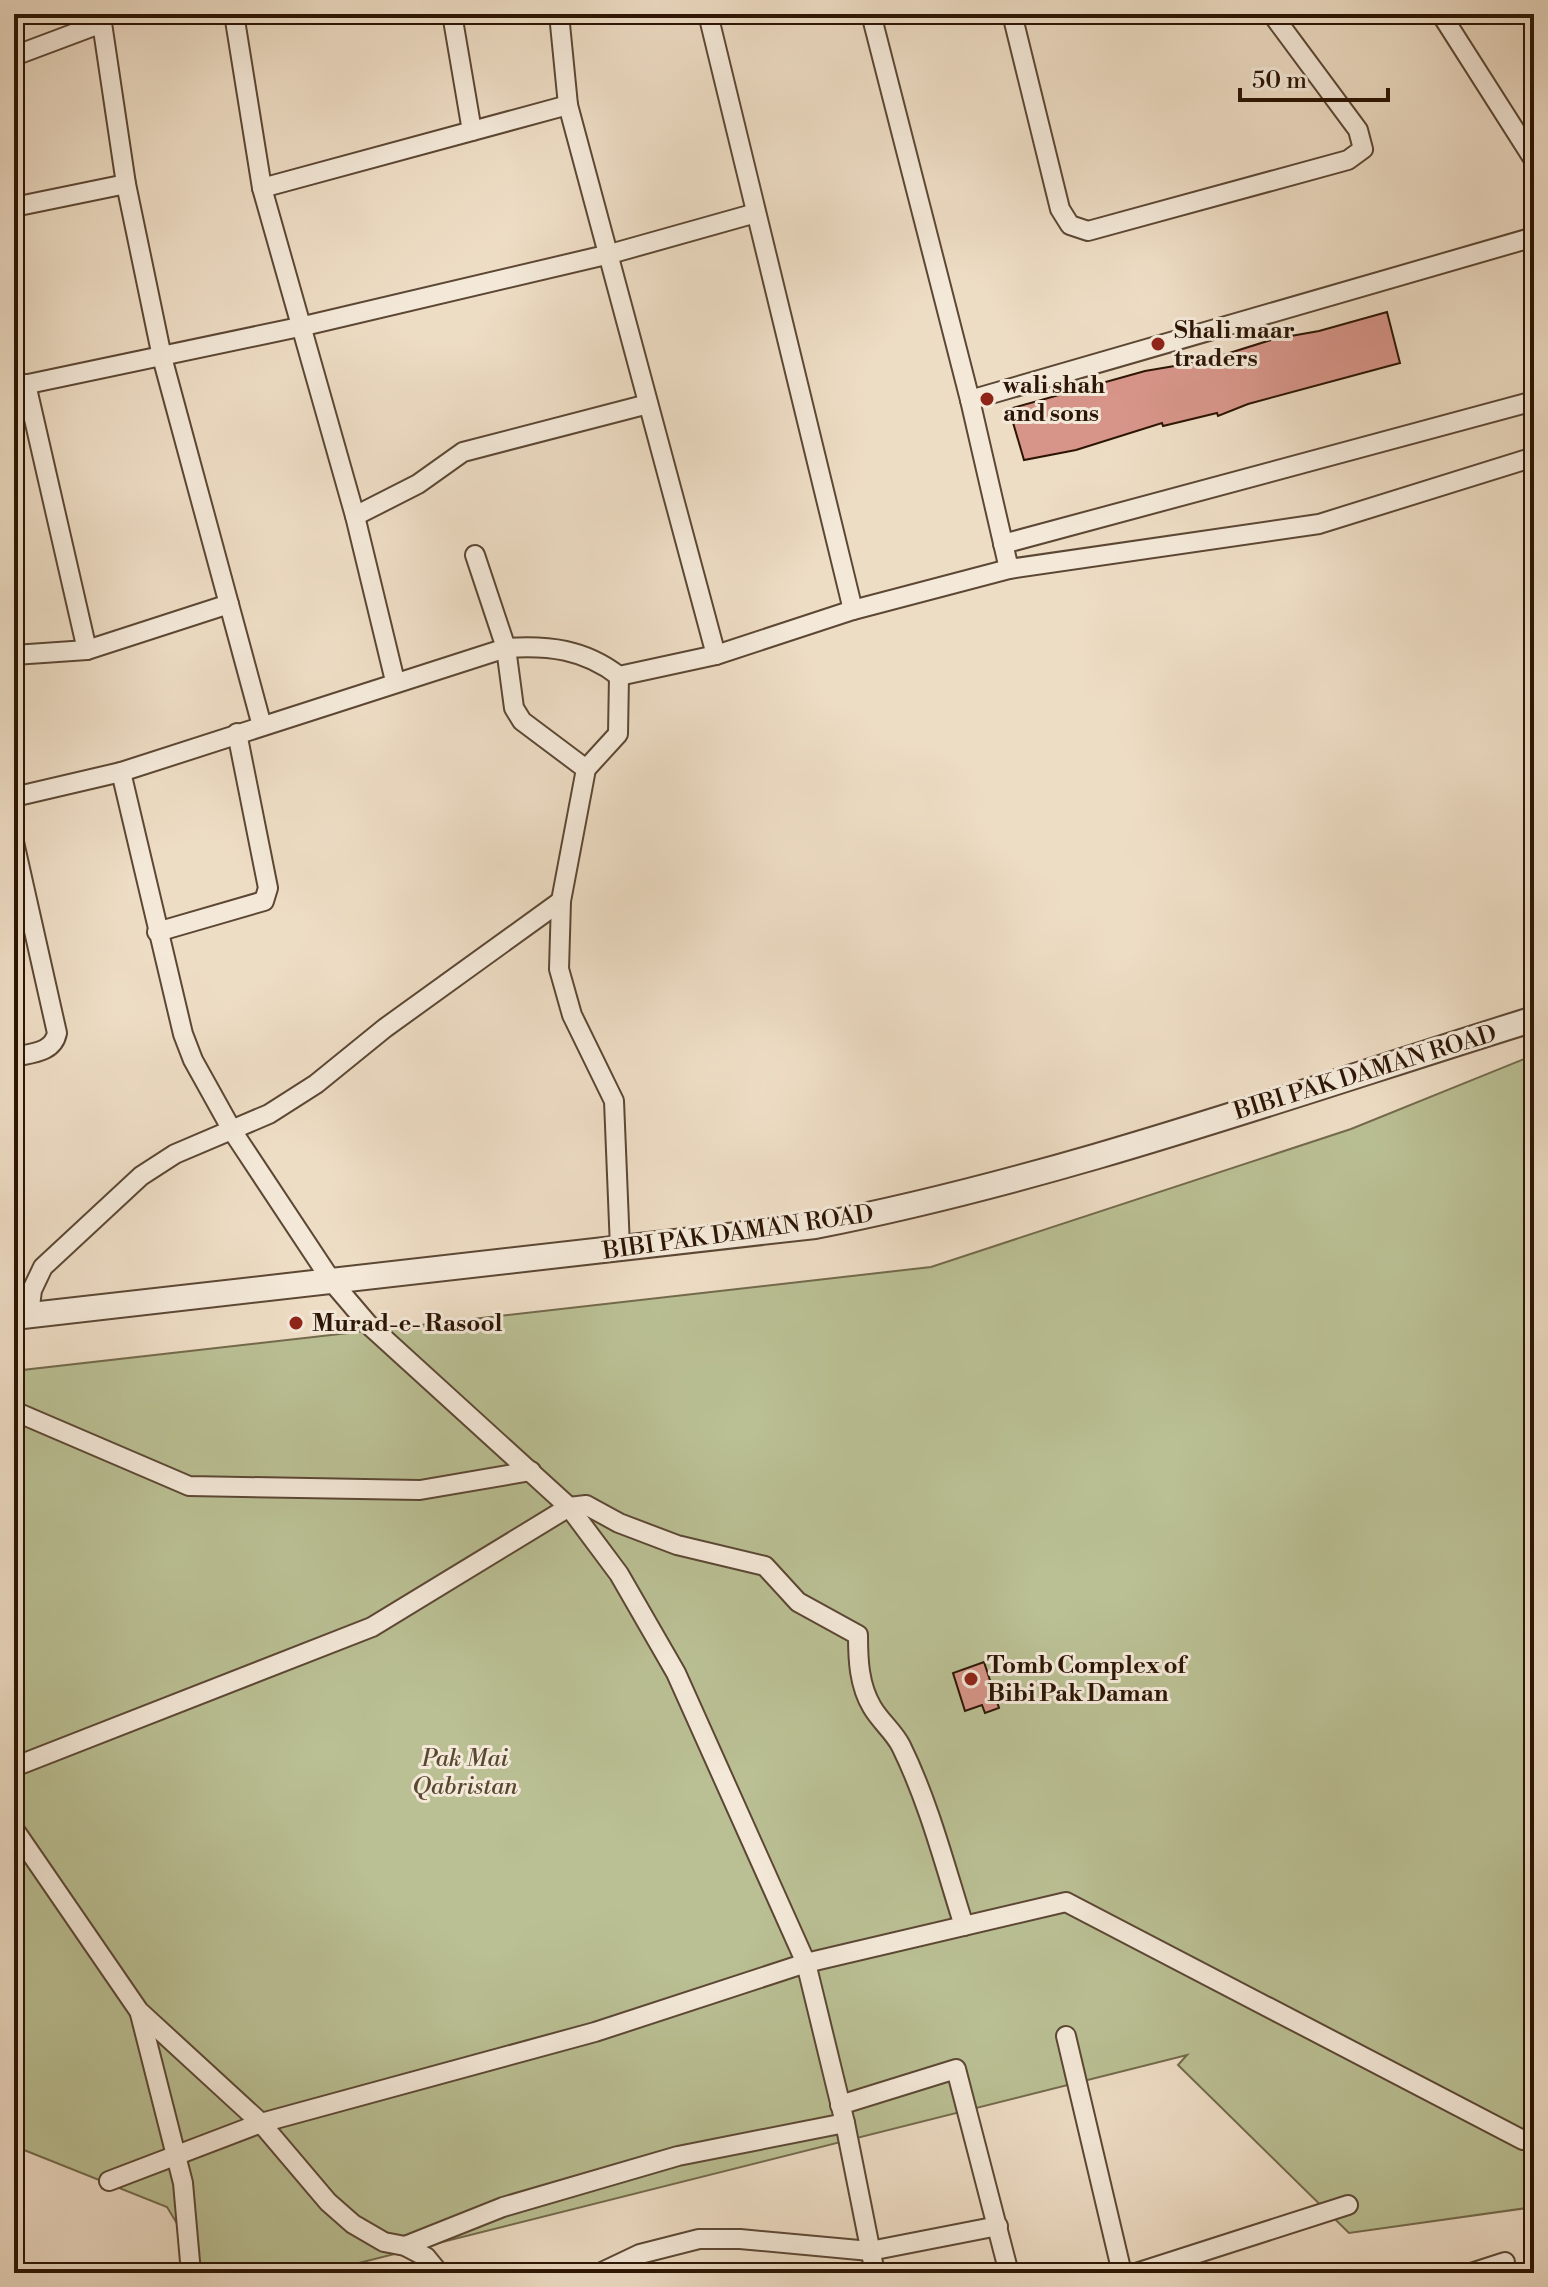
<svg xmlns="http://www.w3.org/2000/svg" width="1548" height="2287" font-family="'Libre Bodoni',serif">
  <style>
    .green { fill: #bac094; stroke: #736a4c; stroke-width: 2 }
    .building { fill: #d79589; stroke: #2c1504; stroke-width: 2 }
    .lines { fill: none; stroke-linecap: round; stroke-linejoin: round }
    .minor-casing { stroke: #5c4734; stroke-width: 22 }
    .tertiary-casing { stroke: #5c4734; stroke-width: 28 }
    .minor { stroke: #f4e9d9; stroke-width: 18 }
    .tertiary { stroke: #f4e9d9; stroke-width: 24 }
    .poi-dot { fill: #8f2418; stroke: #f4e9d9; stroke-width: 3 }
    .labels { text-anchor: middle; stroke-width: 6; stroke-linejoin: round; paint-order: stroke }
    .poi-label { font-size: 24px; font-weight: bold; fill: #2c1504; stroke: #f4e9d9; text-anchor: start }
    .street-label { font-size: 24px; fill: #2c1504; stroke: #f4e9d9 }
    .park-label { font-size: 24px; font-style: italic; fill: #57482f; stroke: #f4e9d9 }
  </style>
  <rect width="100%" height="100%" fill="#eeddc5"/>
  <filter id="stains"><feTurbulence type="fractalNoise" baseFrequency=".0025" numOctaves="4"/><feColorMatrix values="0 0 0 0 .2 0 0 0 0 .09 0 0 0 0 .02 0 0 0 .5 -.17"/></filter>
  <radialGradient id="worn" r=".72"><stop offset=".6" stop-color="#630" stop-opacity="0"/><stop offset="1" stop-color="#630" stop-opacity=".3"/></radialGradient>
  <polygon class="green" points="1534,1055 1534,2207 1349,2233 1178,2065 1187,2055 319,2273 207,2273 167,2207 14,2146 14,1371 931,1267 1351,1129"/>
  <g class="building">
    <polygon points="1387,312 1400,363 1248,404 1218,416 1217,413 1163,426 1162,423 1076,450 1024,460 1009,409 1145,371 1204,361 1274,339 1319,331"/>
    <polygon points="984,1662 999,1708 985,1713 982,1705 965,1711 953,1673"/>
  </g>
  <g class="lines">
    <g class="minor-casing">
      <g id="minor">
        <polyline points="103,14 102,23 126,184 162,357 262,726"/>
        <polyline points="234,14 262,188 355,516 395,681"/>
        <polyline points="452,14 472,131"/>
        <polyline points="559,14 568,105 716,655"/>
        <polyline points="708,14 853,610"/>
        <polyline points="871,14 970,400 1009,569"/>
        <polyline points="1012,14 1060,209 1070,225 1088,231 1348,160 1363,149 1358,130 1272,14"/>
        <polyline points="1441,14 1534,160"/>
        <polyline points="14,56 102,23"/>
        <polyline points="262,188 568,105"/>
        <polyline points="14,207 126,184"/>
        <polyline points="26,384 87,650"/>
        <polyline points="14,387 304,326 610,254 756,213"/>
        <polyline points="970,400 1534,237"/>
        <polyline points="355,516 418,484 463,452 648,404"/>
        <polyline points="1003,544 1534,401"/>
        <polyline points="475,555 506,648 514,708 522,721 586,769"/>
        <polyline points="14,655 87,650 229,604"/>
        <polyline points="619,676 618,734 586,769 561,901 559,969 572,1015 614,1101 620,1248"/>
        <polyline points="121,772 183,1034 193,1060 233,1132 333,1283 368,1324 569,1507 619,1574 676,1673 806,1963 845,2123 875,2273"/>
        <path d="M 14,797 L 121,772 L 506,648 C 548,645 584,649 619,676 L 716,655 L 853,610 L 1009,569 L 1319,524 L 1534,457"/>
        <path d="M 14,842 L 57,1033 C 53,1053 31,1053 14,1057"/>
        <polyline points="157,932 264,901 268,888 237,733"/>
        <polyline points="29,1315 32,1290 43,1267 141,1176 175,1154 269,1114 316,1084 385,1028 561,901"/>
        <polyline points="14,1411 189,1486 420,1490 531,1471"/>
        <path d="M 14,1767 L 372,1627 L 569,1507 L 586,1505 L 619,1523 L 677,1545 L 765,1566 L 798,1602 L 858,1635 C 858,1660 859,1685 872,1707 C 880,1721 894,1732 901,1746 C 929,1803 945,1866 964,1926"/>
        <polyline points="14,1829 139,2011 261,2123 328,2202 353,2224 384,2242 405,2246 426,2257 439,2273"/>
        <polyline points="140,2014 183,2183 191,2273"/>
        <polyline points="1066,2036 1122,2273"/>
        <polyline points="840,2105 956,2069 1009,2273"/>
        <polyline points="109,2181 261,2123 595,2032 806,1963 1066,1902 1523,2140 1534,2140"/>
        <polyline points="405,2246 503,2207 678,2156 845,2123"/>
        <polyline points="600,2273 640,2254 699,2239 740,2239 870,2251 998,2226"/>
        <polyline points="1136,2273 1348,2205"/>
        <polyline points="1471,2273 1505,2262"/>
      </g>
    </g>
    <g class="tertiary-casing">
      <path id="tertiary" d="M 14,1317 L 815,1226 C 1060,1178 1296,1093 1534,1019"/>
    </g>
    <use href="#minor" class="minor"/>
    <use href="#tertiary" class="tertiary"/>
  </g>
  <g class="poi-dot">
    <circle cx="1158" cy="344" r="8"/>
    <circle cx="987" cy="399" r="8"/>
    <circle cx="296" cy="1323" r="8"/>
    <circle cx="971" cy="1679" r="8"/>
  </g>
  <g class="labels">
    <g class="poi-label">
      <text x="1174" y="338">Shali maar<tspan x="1174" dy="28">traders</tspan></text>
      <text x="1003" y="393">wali shah<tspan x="1003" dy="28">and sons</tspan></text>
      <text x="312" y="1331">Murad-e- Rasool</text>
      <text x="987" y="1673">Tomb Complex of<tspan x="987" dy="28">Bibi Pak Daman</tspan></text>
    </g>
    <g class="street-label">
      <text transform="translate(1365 1072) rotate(-17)" y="8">BIBI PAK DAMAN ROAD</text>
      <text transform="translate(738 1232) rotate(-8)" y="8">BIBI PAK DAMAN ROAD</text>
    </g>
    <g class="park-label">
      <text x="465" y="1766">Pak Mai<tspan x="465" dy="28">Qabristan</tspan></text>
    </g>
  </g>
  <rect width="1548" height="2287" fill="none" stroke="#eeddc5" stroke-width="48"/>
  <rect x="16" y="16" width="1516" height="2255" fill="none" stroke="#2c1504" stroke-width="4"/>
  <rect x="24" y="24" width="1500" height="2239" fill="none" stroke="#2c1504" stroke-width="2"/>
  <path d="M1240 88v12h148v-12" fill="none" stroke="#2c1504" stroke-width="4"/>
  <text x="1252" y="88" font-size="24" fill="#2c1504" stroke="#f4e9d9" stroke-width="6" paint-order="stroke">50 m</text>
  <rect width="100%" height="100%" filter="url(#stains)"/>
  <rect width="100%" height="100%" fill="url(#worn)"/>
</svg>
